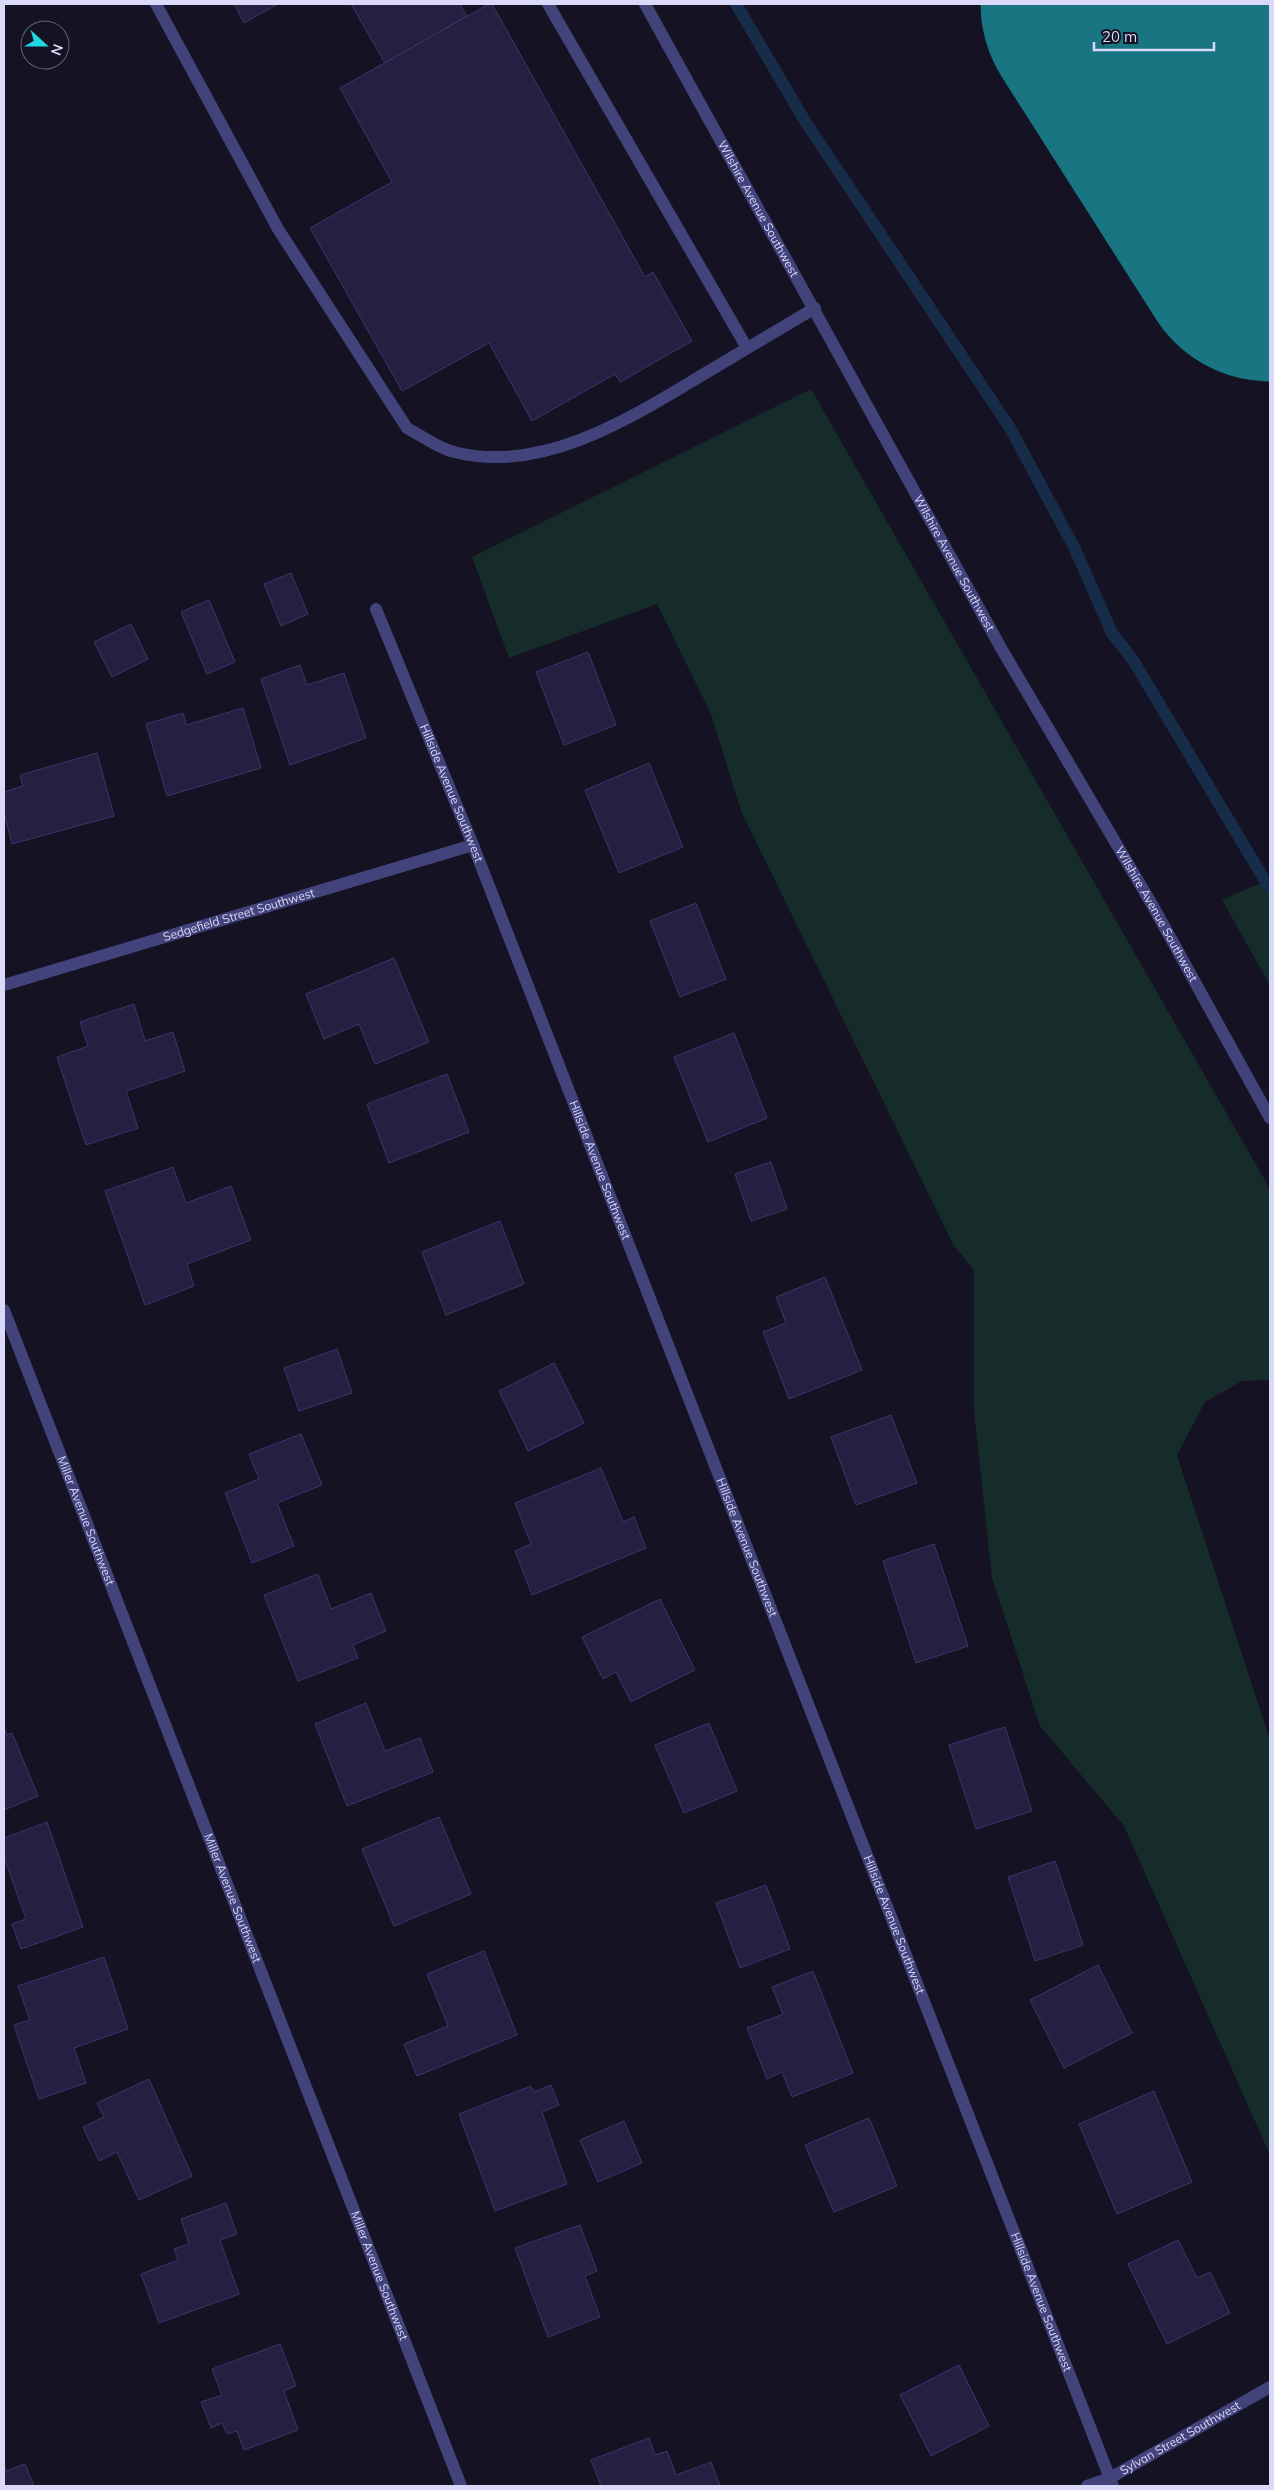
<svg xmlns="http://www.w3.org/2000/svg" width="1274" height="2490" font-family="Mulish,sans-serif">
  <style>
    .green { fill: #152c2a }
    .lines { fill: none; stroke-linecap: round; stroke-linejoin: round }
    .stream { stroke: #172c48; stroke-width: 12 }
    .runway { stroke: #197582; stroke-width: 271 }
    .building { fill: #252042; stroke: #3d356b }
    .minor { stroke: #43437c; stroke-width: 12 }
    .labels { text-anchor: middle; stroke-width: 4.5; stroke-linejoin: round; paint-order: stroke }
    .street-label { font-size: 12px; fill: #dbd9fa; stroke: #141223 }
  </style>
  <rect width="100%" height="100%" fill="#141223"/>
  <g class="green">
    <polygon points="1224,4 1270,4 1270,74"/>
    <polygon points="811,389 1270,1189 1270,1380 1242,1381 1205,1402 1177,1455 1270,1740 1270,2155 1124,1826 1040,1726 992,1578 974,1411 974,1270 954,1246 741,811 711,714 657,604 509,658 472,557"/>
    <polygon points="1270,879 1270,985 1222,900"/>
  </g>
  <g class="lines">
    <polyline class="stream" points="736,4 805,121 1010,428 1074,547 1112,633 1133,660 1270,889"/>
    <polyline class="runway" points="1116,4 1270,246"/>
  </g>
  <g class="building">
    <polygon points="234,4 278,4 244,23"/>
    <polygon points="351,4 460,4 467,16 385,63"/>
    <polygon points="489,4 492,4 645,277 653,272 692,341 620,382 615,374 532,421 489,343 402,391 310,228 392,182 340,88"/>
    <polygon points="291,573 308,614 281,626 264,584"/>
    <polygon points="209,600 235,662 207,674 181,612"/>
    <polygon points="131,624 148,659 112,677 94,642"/>
    <polygon points="588,652 616,725 564,745 536,672"/>
    <polygon points="300,665 307,685 344,673 366,738 290,765 261,679"/>
    <polygon points="243,708 261,768 167,796 146,724 183,713 186,725"/>
    <polygon points="97,753 114,816 12,844 4,813 4,792 23,786 20,775"/>
    <polygon points="649,763 683,847 619,873 585,790"/>
    <polygon points="696,903 726,979 680,997 650,921"/>
    <polygon points="394,958 429,1042 375,1064 359,1024 324,1039 306,994"/>
    <polygon points="134,1004 145,1041 173,1032 185,1071 126,1091 138,1128 86,1145 57,1057 88,1046 80,1022"/>
    <polygon points="734,1033 767,1118 708,1142 674,1057"/>
    <polygon points="447,1074 469,1132 389,1163 367,1104"/>
    <polygon points="771,1162 787,1209 751,1221 735,1174"/>
    <polygon points="173,1167 186,1203 231,1186 251,1240 187,1264 194,1286 145,1305 105,1191"/>
    <polygon points="500,1221 524,1284 446,1315 422,1252"/>
    <polygon points="825,1277 862,1370 789,1399 763,1332 786,1323 776,1297"/>
    <polygon points="337,1349 352,1393 299,1411 284,1368"/>
    <polygon points="554,1363 584,1423 528,1451 499,1391"/>
    <polygon points="891,1415 917,1483 856,1505 831,1437"/>
    <polygon points="301,1434 322,1485 277,1503 294,1546 252,1563 225,1493 259,1479 249,1454"/>
    <polygon points="601,1468 623,1522 634,1517 646,1548 532,1595 515,1551 531,1544 515,1503"/>
    <polygon points="934,1544 968,1646 916,1663 883,1561"/>
    <polygon points="318,1574 331,1609 371,1593 386,1631 353,1645 358,1658 298,1681 264,1595"/>
    <polygon points="660,1599 695,1670 631,1702 616,1672 603,1679 582,1637"/>
    <polygon points="366,1703 385,1751 420,1738 433,1772 347,1806 315,1724"/>
    <polygon points="709,1723 737,1791 684,1813 655,1745"/>
    <polygon points="4,1727 7,1735 12,1733 38,1796 4,1810"/>
    <polygon points="1005,1727 1032,1811 976,1829 949,1745"/>
    <polygon points="439,1817 471,1894 394,1926 362,1849"/>
    <polygon points="47,1822 83,1927 21,1949 12,1924 26,1919 4,1857 4,1838"/>
    <polygon points="1055,1861 1083,1945 1035,1961 1008,1877"/>
    <polygon points="766,1885 790,1949 740,1968 716,1903"/>
    <polygon points="484,1951 517,2035 417,2076 404,2044 448,2026 427,1974"/>
    <polygon points="104,1957 128,2029 74,2048 86,2083 39,2099 14,2025 30,2020 18,1986"/>
    <polygon points="1098,1965 1132,2033 1064,2068 1030,2000"/>
    <polygon points="813,1971 853,2073 792,2097 782,2072 767,2079 747,2028 783,2014 772,1987"/>
    <polygon points="149,2079 192,2176 139,2200 117,2152 99,2161 83,2127 104,2117 97,2103"/>
    <polygon points="551,2085 559,2105 542,2112 567,2184 495,2211 459,2114 531,2086 534,2092"/>
    <polygon points="1154,2091 1192,2182 1117,2214 1079,2124"/>
    <polygon points="869,2118 897,2186 834,2212 805,2145"/>
    <polygon points="624,2121 642,2163 598,2182 580,2140"/>
    <polygon points="226,2203 237,2234 220,2240 239,2294 159,2323 141,2274 178,2260 174,2249 189,2244 181,2219"/>
    <polygon points="580,2225 597,2271 585,2276 600,2317 548,2337 515,2248"/>
    <polygon points="1178,2240 1197,2278 1210,2272 1230,2313 1167,2344 1128,2264"/>
    <polygon points="280,2344 296,2386 284,2391 298,2430 244,2450 237,2431 227,2434 222,2423 211,2428 201,2402 222,2395 212,2369"/>
    <polygon points="959,2365 989,2426 931,2456 900,2395"/>
    <polygon points="649,2438 655,2455 667,2451 676,2475 711,2462 720,2486 601,2486 591,2460"/>
    <polygon points="25,2464 34,2486 4,2486 4,2465 6,2471"/>
  </g>
  <g class="lines">
    <g class="minor">
      <path d="M 156,4 L 278,229 L 407,428 C 423,437 440,449 458,453 C 546,473 632,417 704,374 C 741,352 778,330 815,308"/>
      <polyline points="548,4 747,348"/>
      <path id="s1" d="M 645,4 L 1001,648 L 1154,908 L 1270,1118"/>
      <path id="s2" d="M 376,609 L 473,845 L 1113,2486"/>
      <path id="s3" d="M 4,985 L 473,845"/>
      <path id="s4" d="M 4,1310 L 461,2486"/>
      <path id="s5" d="M 1087,2486 L 1110,2478 L 1270,2387"/>
    </g>
  </g>
  <g class="labels">
    <g class="street-label">
      <text dy="4" stroke="none"><textPath href="#s1" startOffset="234">Wilshire Avenue Southwest</textPath></text>
      <text dy="4" stroke="none"><textPath href="#s1" startOffset="639">Wilshire Avenue Southwest</textPath></text>
      <text dy="4" stroke="none"><textPath href="#s2" startOffset="199">Hillside Avenue Southwest</textPath></text>
      <text dy="4" stroke="none"><textPath href="#s1" startOffset="1044">Wilshire Avenue Southwest</textPath></text>
      <text dy="4" stroke="none"><textPath href="#s3" startOffset="245">Sedgefield Street Southwest</textPath></text>
      <text dy="4" stroke="none"><textPath href="#s2" startOffset="604">Hillside Avenue Southwest</textPath></text>
      <text dy="4" stroke="none"><textPath href="#s4" startOffset="226">Miller Avenue Southwest</textPath></text>
      <text dy="4" stroke="none"><textPath href="#s2" startOffset="1009">Hillside Avenue Southwest</textPath></text>
      <text dy="4" stroke="none"><textPath href="#s4" startOffset="631">Miller Avenue Southwest</textPath></text>
      <text dy="4" stroke="none"><textPath href="#s2" startOffset="1414">Hillside Avenue Southwest</textPath></text>
      <text dy="4" stroke="none"><textPath href="#s4" startOffset="1036">Miller Avenue Southwest</textPath></text>
      <text dy="4" stroke="none"><textPath href="#s2" startOffset="1819">Hillside Avenue Southwest</textPath></text>
      <text dy="4" stroke="none"><textPath href="#s5" startOffset="105">Sylvan Street Southwest</textPath></text>
    </g>
  </g>
  <rect width="1274" height="2490" fill="none" stroke="#dbd9fa" stroke-width="10"/>
  <g transform="translate(45 45) rotate(111)"><circle r="24" fill="#141223" stroke="#646279"/>
  <path d="M0-4L9 19L0 12L-9 19Z" fill="#1ed8e1"/>
  <text y="-8" font-size="14" font-weight="bold" text-anchor="middle" fill="#dbd9fa">N</text>
  </g>
  <path d="M1094 42v8h120v-8" fill="none" stroke="#dbd9fa" stroke-width="2.5"/>
  <text x="1102" y="42" font-size="15" fill="#dbd9fa" stroke="#141223" stroke-width="4" paint-order="stroke">20 m</text>
</svg>
